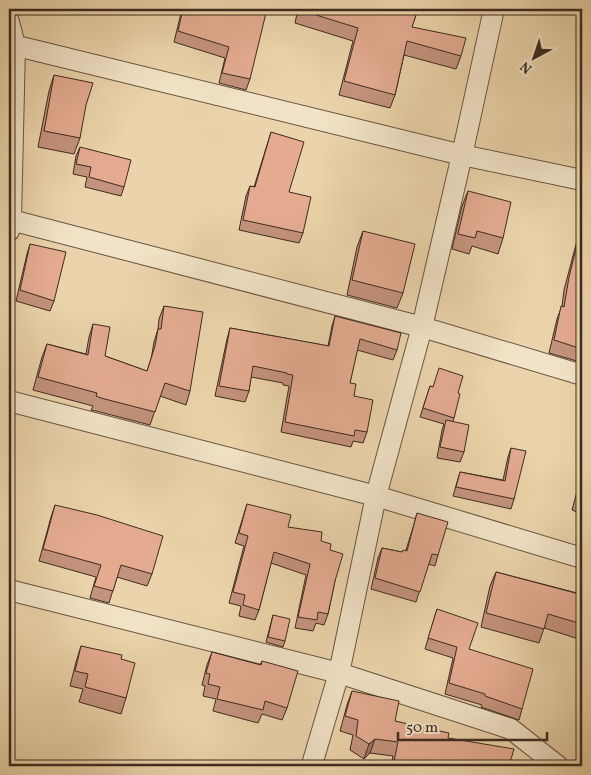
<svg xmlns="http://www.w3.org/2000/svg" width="591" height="775" font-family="Vollkorn,serif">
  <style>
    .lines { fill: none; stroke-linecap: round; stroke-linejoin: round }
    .minor-casing { stroke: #695543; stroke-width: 22 }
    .minor { stroke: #f2e3c8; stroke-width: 20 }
    .wall { fill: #c4937d; stroke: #3e2b20 }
    .shaded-wall { fill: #a07866; stroke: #3e2b20 }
    .building { fill: #e4ab91; stroke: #3e2b20 }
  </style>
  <rect width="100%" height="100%" fill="#ebd4ab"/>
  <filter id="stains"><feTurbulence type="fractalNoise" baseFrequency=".004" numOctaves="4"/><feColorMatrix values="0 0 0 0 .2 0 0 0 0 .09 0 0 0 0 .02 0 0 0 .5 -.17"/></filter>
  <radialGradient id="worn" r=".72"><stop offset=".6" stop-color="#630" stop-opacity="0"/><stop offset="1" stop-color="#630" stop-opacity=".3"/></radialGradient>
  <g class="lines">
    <g class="minor-casing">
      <g id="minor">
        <polyline points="9,22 15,45 11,220 9,231"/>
        <polyline points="9,44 462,155 582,180"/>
        <polyline points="11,220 422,327 582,375"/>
        <polyline points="9,401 376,496 582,558"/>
        <polyline points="9,590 339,673 511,729 558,766"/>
        <polyline points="313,766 313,761 339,673 376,496 422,327 462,155 494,9"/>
      </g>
    </g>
    <use href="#minor" class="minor"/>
  </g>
  <g class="wall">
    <polygon points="182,9 249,9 250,79 246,90 219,83 225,58 174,42"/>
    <polygon points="298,9 418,9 412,27 461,56 456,69 404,55 395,95 390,108 339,95 353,41 295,23"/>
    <polygon points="54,75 80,138 74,154 38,147 49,91"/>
    <polygon points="271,132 289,192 303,233 299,243 239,230 246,196 250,186 254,187"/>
    <polygon points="80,147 124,187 121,196 85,187 87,177 73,174 76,156"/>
    <polygon points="468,191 503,238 498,254 472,246 469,254 452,249 462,206"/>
    <polygon points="582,224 582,354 580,362 549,353 557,319 562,306 564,290 579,233"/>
    <polygon points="363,231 403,293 397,308 347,295 357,247"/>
    <polygon points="30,244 54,301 50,311 16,301 27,254"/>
    <polygon points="164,306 190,391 186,405 160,396 150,425 96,411 91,410 93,406 33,390 42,357 47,344 86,354 89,337 93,324 105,356 147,371 151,359 154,342 158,329 159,319"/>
    <polygon points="335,316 397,350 393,360 357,350 350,383 354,396 367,432 363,443 353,441 351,447 281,432 289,386 283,385 283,383 251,377 249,391 245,402 215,396 227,339 230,328 328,346 332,326"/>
    <polygon points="430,386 458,393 454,418 453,421 464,452 460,462 437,458 442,430 444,424 420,417"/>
    <polygon points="511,448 514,499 511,509 453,496 457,482 460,472 503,480 508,457"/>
    <polygon points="582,473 582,514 572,510"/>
    <polygon points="247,504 288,527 321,541 330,550 335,581 328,614 324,625 316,623 313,631 295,628 306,575 271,563 259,610 255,620 239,616 241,606 229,603 244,546 235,543"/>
    <polygon points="55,505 152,574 147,586 117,577 109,603 90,598 96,577 39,561 51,517"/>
    <polygon points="417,513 438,555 435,566 428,564 416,602 371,589 378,558 382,548 402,552 406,550 414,524"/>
    <polygon points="496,572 577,593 582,581 582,640 544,628 539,643 481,627 490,586"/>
    <polygon points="437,609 469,649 522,709 519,720 481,707 482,705 445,694 453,658 425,649"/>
    <polygon points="273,615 285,641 283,647 266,642"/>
    <polygon points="81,646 121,659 126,698 121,714 79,702 83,689 70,686 76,662"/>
    <polygon points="212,652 260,665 262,661 287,708 282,720 262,714 258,723 213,711 216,699 203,696 205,686 202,685 207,665"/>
    <polygon points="352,691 395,721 448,738 509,766 391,766 393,756 370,753 364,759 350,750 353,735 340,731 347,705"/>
  </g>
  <polygon class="shaded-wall" points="375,739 370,753 364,759 369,744"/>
  <g class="building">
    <polygon points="183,9 249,9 266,13 250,79 222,73 229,47 178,31"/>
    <polygon points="300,9 418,9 412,27 466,38 461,56 407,41 395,95 344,81 358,28 300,10"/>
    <polygon points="54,75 93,83 86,105 80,138 44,131"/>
    <polygon points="271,132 304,142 289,192 311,197 303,233 243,220 250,186 255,187"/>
    <polygon points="80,147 131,160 124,187 89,177 91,167 76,164"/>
    <polygon points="468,191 511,202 503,238 477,231 475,238 458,234"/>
    <polygon points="582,225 582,349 554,340 561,306 564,307 569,277"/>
    <polygon points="363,231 415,244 403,293 352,280"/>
    <polygon points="30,244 66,252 54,301 20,290"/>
    <polygon points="164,306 203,312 190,391 165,383 155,412 101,398 96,396 97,393 38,377 47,344 88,355 93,324 110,327 105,356 147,371 155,346 158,329 161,329"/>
    <polygon points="335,316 401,333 397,350 360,339 350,383 356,384 354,396 373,400 367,432 355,430 354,436 285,422 293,375 287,374 287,373 253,366 249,391 219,386 230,328 329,346"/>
    <polygon points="439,368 463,376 458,393 460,394 454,418 423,408 430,386 433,387"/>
    <polygon points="446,420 469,425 464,452 440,447"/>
    <polygon points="511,448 526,451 514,499 456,487 460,472 505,481"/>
    <polygon points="582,476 582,502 576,499"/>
    <polygon points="247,504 291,515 288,527 322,532 321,541 331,544 330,550 343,554 335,581 328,614 318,612 317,620 298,617 310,564 274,552 259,610 243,605 245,595 233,592 248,536 239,533"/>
    <polygon points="55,505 97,515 163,536 152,574 121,565 113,591 94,586 101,565 43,549"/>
    <polygon points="417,513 448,522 438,555 432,554 420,592 375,578 382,548 402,552 403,550 407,551"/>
    <polygon points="496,572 579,594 582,581 582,624 548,614 544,629 486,613"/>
    <polygon points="437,609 478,623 469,649 533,669 522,709 485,696 485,694 449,683 457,647 428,638"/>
    <polygon points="273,615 290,619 285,641 268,637"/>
    <polygon points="81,646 122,655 121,659 135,663 126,698 85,687 88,674 75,671"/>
    <polygon points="212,652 261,665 262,661 298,671 287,708 265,701 263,710 217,699 220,687 208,684 210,674 206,673"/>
    <polygon points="352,691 399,701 395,721 449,733 448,738 514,749 509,766 447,766 444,763 443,766 393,766 398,742 375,739 369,744 356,736 358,720 345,716"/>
  </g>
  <rect width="591" height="775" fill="none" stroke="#ebd4ab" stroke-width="30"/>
  <rect x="10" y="10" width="571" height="755" fill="none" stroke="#3e2b20" stroke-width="2.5"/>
  <rect x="15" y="15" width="561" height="745" fill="none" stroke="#3e2b20"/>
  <g transform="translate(534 58) rotate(220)" stroke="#f2e3c8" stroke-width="4" paint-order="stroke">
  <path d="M0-4L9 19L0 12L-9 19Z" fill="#3e2b20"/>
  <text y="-8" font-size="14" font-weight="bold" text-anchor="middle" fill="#3e2b20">N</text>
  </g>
  <path d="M398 732v8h149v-8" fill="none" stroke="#3e2b20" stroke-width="2.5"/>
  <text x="406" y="732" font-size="15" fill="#3e2b20" stroke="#f2e3c8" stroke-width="4" paint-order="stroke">50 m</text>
  <rect width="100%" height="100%" filter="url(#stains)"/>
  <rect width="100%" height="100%" fill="url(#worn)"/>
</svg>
